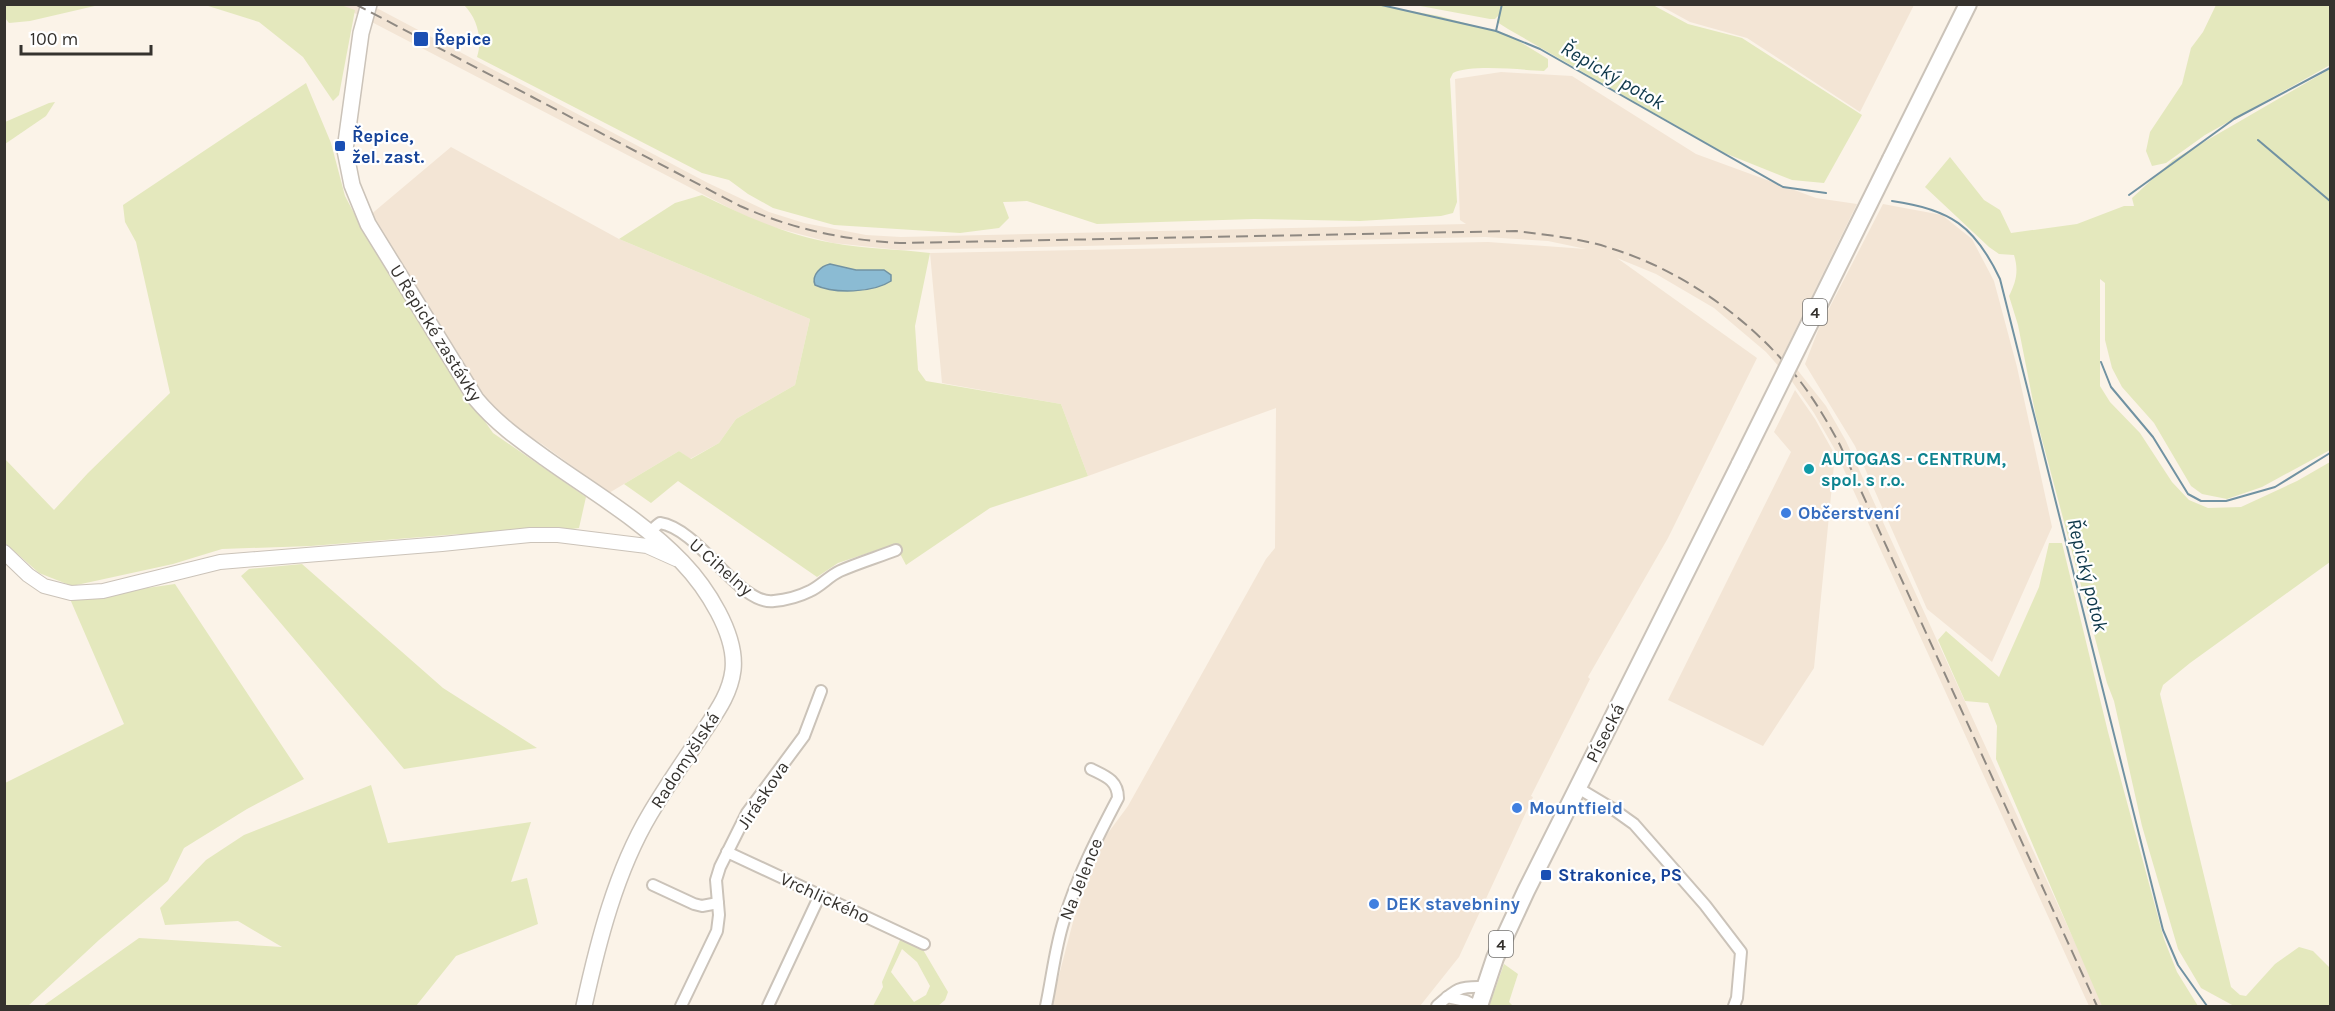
<svg xmlns="http://www.w3.org/2000/svg" width="2335" height="1011" font-family="Karla,sans-serif">
  <style>
    .built { fill: #f3e5d5 }
    .green { fill: #e4e8bd; fill-rule: evenodd }
    .water { fill: #8bbbd3; stroke: #7192a2; stroke-width: 1.5 }
    .lines { fill: none; stroke-linecap: round; stroke-linejoin: round }
    .stream { stroke: #7192a2; stroke-width: 2 }
    .minor-casing { stroke: #cbc3b9; stroke-width: 14 }
    .tertiary-casing { stroke: #cbc3b9; stroke-width: 16 }
    .secondary-casing { stroke: #cbc3b9; stroke-width: 18 }
    .primary-casing { stroke: #cbc3b9; stroke-width: 20 }
    .minor { stroke: #fff; stroke-width: 10 }
    .tertiary { stroke: #fff; stroke-width: 14 }
    .secondary { stroke: #fff; stroke-width: 15 }
    .primary { stroke: #fff; stroke-width: 16 }
    .rail { stroke: #8f8982; stroke-width: 2; stroke-dasharray: 12 6; stroke-linecap: butt }
    .primary-bridge-casing { stroke: #cbc3b9; stroke-width: 20; stroke-linecap: butt }
    .primary-bridge { stroke: #fff; stroke-width: 16 }
    .transit-dot { fill: #1a4fb4; stroke: #fff; stroke-width: 2 }
    .culture-dot { fill: #0f9aa8; stroke: #fff; stroke-width: 2 }
    .shop-dot { fill: #3f7fe0; stroke: #fff; stroke-width: 2 }
    .labels { text-anchor: middle; stroke-width: 4.5; stroke-linejoin: round; paint-order: stroke }
    .shield { fill: #fff; stroke: #72706d; stroke-width: 1.5 }
    .shield-label { font-size: 16px; font-weight: bold; fill: #35322e }
    .transit-label { font-size: 18px; font-weight: bold; fill: #164399; stroke: #fff; text-anchor: start }
    .street-label { font-size: 18px; fill: #35322e; stroke: #fff }
    .culture-label { font-size: 18px; font-weight: bold; fill: #0d838f; stroke: #fff; text-anchor: start }
    .shop-label { font-size: 18px; font-weight: bold; fill: #366cbe; stroke: #fff; text-anchor: start }
    .water-label { font-size: 20px; font-style: italic; fill: #0e384a; stroke: #fff }
  </style>
  <rect width="100%" height="100%" fill="#fbf3e8"/>
  <g class="built">
    <polygon points="339,5 371,5 708,183 769,212 804,223 866,235 901,237 1466,224 1460,220 1455,79 1501,72 1572,76 1696,154 1816,198 1857,204 1784,353 1826,406 1846,441 2104,1006 2089,1006 1834,448 1814,413 1791,380 1766,352 1714,308 1656,274 1617,258 1757,358 1668,538 1588,677 1590,679 1531,796 1533,797 1459,957 1420,1006 1051,1006 1074,918 1105,837 1128,806 1266,559 1275,548 1276,408 1088,476 1061,404 942,383 930,253 1488,242 1586,249 1548,241 1485,237 900,250 833,243 765,225 737,212"/>
    <polygon points="1659,5 1914,5 1860,112 1747,38 1690,22"/>
    <polygon points="451,147 619,239 810,319 795,385 736,419 719,443 690,459 679,451 609,493 542,444 509,424 485,400 369,216"/>
    <polygon points="1883,204 1942,215 1972,239 1994,281 2017,367 2052,527 1992,662 1927,609 1855,446 1805,364 1819,328"/>
    <polygon points="1795,390 1815,419 1835,455 1814,668 1763,746 1668,700 1791,452 1774,432"/>
  </g>
  <g class="green">
    <polygon points="338,4 355,10 339,95 333,101 303,57 259,22 205,5"/>
    <polygon points="4,5 5,4 99,5 30,21 9,23 5,18"/>
    <path d="M 464,5 L 1377,5 L 1439,16 L 1509,35 L 1548,59 L 1548,67 L 1544,71 C 1522,70 1472,64 1453,73 L 1450,79 L 1457,202 L 1453,213 L 1441,216 L 1360,221 L 1254,219 L 1097,224 L 1027,201 L 1003,202 L 1009,218 L 999,228 L 960,233 L 834,225 L 773,208 L 748,194 L 729,180 L 702,173 L 477,57 C 483,39 477,18 464,5 Z"/>
    <polygon points="1415,5 1653,5 1688,24 1742,38 1862,115 1824,183 1792,180 1722,152 1508,29 1497,22 1499,15 1495,19 1490,19"/>
    <polygon points="2216,5 2330,5 2330,65 2205,135 2166,163 2152,166 2146,151 2150,132 2182,84 2191,48 2203,32"/>
    <path d="M 2330,69 L 2330,450 L 2262,487 L 2227,499 L 2202,494 L 2191,486 L 2154,423 L 2122,387 L 2112,368 L 2105,340 L 2105,283 L 2100,279 L 2100,386 L 2110,402 L 2140,433 L 2172,482 L 2189,500 L 2208,508 L 2241,507 L 2297,481 L 2330,462 L 2330,562 L 2190,663 L 2163,685 L 2160,694 L 2231,987 L 2240,995 L 2246,996 L 2275,964 L 2299,947 L 2313,951 L 2330,968 L 2330,1006 L 2234,1006 L 2201,988 L 2178,949 L 2142,826 L 2114,701 L 2107,683 L 2036,417 L 2018,325 L 2009,296 C 2016,282 2019,271 2014,255 L 1999,254 L 1989,247 L 1925,187 L 1950,157 L 1984,200 L 2000,210 L 2011,233 L 2077,224 L 2124,206 L 2134,206 L 2132,198 L 2173,160 Z"/>
    <polygon points="306,83 331,143 345,196 366,236 468,397 493,433 586,497 579,528 530,535 459,534 311,546 222,549 173,564 72,586 39,573 5,543 4,458 54,510 88,473 170,393 136,242 125,222 123,205"/>
    <polygon points="55,102 46,116 5,144 5,122 49,103"/>
    <path d="M 702,195 C 745,216 786,235 833,243 C 865,249 898,249 930,253 L 915,326 L 918,370 L 926,381 L 1061,404 L 1088,476 L 990,508 L 906,565 L 895,544 L 838,563 L 817,577 L 678,481 L 651,503 L 624,484 L 679,451 L 691,459 L 719,443 L 736,419 L 795,385 L 810,319 L 619,239 L 675,203 Z"/>
    <polygon points="2049,543 2062,543 2108,732 2164,939 2177,972 2198,1006 2102,1006 1996,759 1997,726 1988,703 1965,701 1938,640 1946,631 1999,677 2039,587"/>
    <polygon points="302,564 443,688 537,748 404,769 241,576 249,569"/>
    <polygon points="175,584 304,779 247,809 184,848 168,881 99,940 28,1006 5,1006 5,783 124,724 70,599"/>
    <polygon points="371,785 388,843 531,822 511,882 527,878 538,924 456,956 416,1006 43,1006 139,938 282,947 238,921 165,925 160,908 206,860 244,835"/>
    <path d="M 903,939 L 922,948 L 948,992 L 945,1000 L 938,1006 L 873,1006 L 883,987 L 882,982 L 900,940 ZM 902,949 L 917,962 L 930,986 L 926,995 L 914,1002 L 891,972 Z"/>
    <polygon points="1504,964 1518,974 1509,1002 1513,1006 1489,1006"/>
  </g>
  <path class="water" d="M 830,264 L 856,270 L 884,270 L 891,275 L 891,281 C 873,293 834,294 815,285 C 811,275 821,266 830,264 Z"/>
  <g class="lines">
    <g class="stream">
      <polyline points="1377,4 1496,31 1540,49 1783,187 1826,193"/>
      <polyline points="1496,31 1502,4"/>
      <polyline points="2258,140 2330,201"/>
      <polyline points="2129,195 2234,119 2330,68"/>
      <path d="M 1892,201 C 1950,209 1975,226 2000,279 L 2163,930 L 2178,965 L 2207,1006"/>
      <polyline points="2101,362 2111,387 2153,437 2188,494 2201,501 2226,501 2275,487 2330,453"/>
    </g>
    <g class="minor-casing">
      <g id="minor">
        <path d="M 651,539 C 650,531 653,528 660,523 C 700,529 739,606 774,601 C 785,600 800,596 810,591 C 821,586 829,576 840,571 C 858,563 878,557 896,550"/>
        <polyline points="1578,788 1613,809 1634,824 1705,905 1741,952 1737,998 1734,1006"/>
        <polyline points="727,852 924,944"/>
        <polyline points="653,885 694,904 702,906 718,903"/>
        <polyline points="1447,997 1466,1001 1476,1006"/>
        <polyline points="681,1006 717,931 719,915 716,880 720,867 747,813 804,736 821,691"/>
        <polyline points="768,1006 819,897"/>
        <path d="M 1046,1006 C 1052,978 1055,948 1064,920 C 1077,877 1097,838 1118,798 C 1118,780 1105,776 1091,769"/>
        <path d="M 1437,1006 C 1456,989 1459,986 1484,987"/>
      </g>
    </g>
    <g class="tertiary-casing">
      <polyline id="tertiary" points="4,552 28,575 44,586 71,593 103,591 220,562 442,544 530,535 558,535 647,546 676,559"/>
    </g>
    <g class="secondary-casing">
      <path id="secondary" d="M 369,4 L 361,33 L 345,150 L 352,185 L 368,224 L 476,399 C 496,423 520,440 545,458 C 591,491 643,521 682,562 C 706,587 737,634 733,670 C 730,695 715,714 702,734 C 684,761 666,787 650,814 C 616,871 598,942 584,1006"/>
    </g>
    <g class="primary-casing">
      <g id="primary">
        <polyline points="1891,159 1968,4"/>
        <polyline points="1479,1006 1495,958 1526,891 1740,464"/>
      </g>
    </g>
    <use href="#minor" class="minor"/>
    <use href="#tertiary" class="tertiary"/>
    <use href="#secondary" class="secondary"/>
    <use href="#primary" class="primary"/>
    <path class="rail" d="M 355,4 L 740,206 C 792,229 844,240 900,243 L 1516,231 C 1547,235 1580,238 1610,248 C 1682,270 1749,318 1796,376 C 1813,397 1827,421 1840,445 L 2097,1006"/>
    <g class="primary-bridge-casing">
      <polyline id="primary-bridge" points="1740,464 1891,159"/>
    </g>
    <use href="#primary-bridge" class="primary-bridge"/>
  </g>
  <g class="transit-dot">
    <rect x="413" y="31" width="16" height="16" rx="3"/>
    <rect x="334" y="140" width="12" height="12" rx="3"/>
    <rect x="1540" y="869" width="12" height="12" rx="3"/>
  </g>
  <circle class="culture-dot" cx="1809" cy="469" r="6"/>
  <g class="shop-dot">
    <circle cx="1786" cy="513" r="6"/>
    <circle cx="1517" cy="808" r="6"/>
    <circle cx="1374" cy="904" r="6"/>
  </g>
  <g class="labels">
    <g class="shield">
      <rect x="1803" y="299" width="24" height="26" rx="4.5"/>
      <rect x="1489" y="931" width="24" height="26" rx="4.5"/>
    </g>
    <g class="shield-label">
      <text x="1815" y="318">4</text>
      <text x="1501" y="950">4</text>
    </g>
    <g class="transit-label">
      <text x="434" y="45">Řepice</text>
      <text x="352" y="142">Řepice,<tspan x="352" dy="21">žel. zast.</tspan></text>
      <text x="1558" y="881">Strakonice, PS</text>
    </g>
    <g class="street-label">
      <text transform="translate(436 333) rotate(58)" y="6">U Řepické zastávky</text>
      <text transform="translate(721 567) rotate(41)" y="6">U Cihelny</text>
      <text transform="translate(1605 733) rotate(-63)" y="6">Písecká</text>
      <text transform="translate(685 760) rotate(-57)" y="6">Radomyšlská</text>
      <text transform="translate(763 795) rotate(-56)" y="6">Jiráskova</text>
      <text transform="translate(1081 879) rotate(-68)" y="6">Na Jelence</text>
      <text transform="translate(825 898) rotate(25)" y="6">Vrchlického</text>
    </g>
    <g class="culture-label">
      <text x="1821" y="465">AUTOGAS - CENTRUM,<tspan x="1821" dy="21">spol. s r.o.</tspan></text>
    </g>
    <g class="shop-label">
      <text x="1798" y="519">Občerstvení</text>
      <text x="1529" y="814">Mountfield</text>
      <text x="1386" y="910">DEK stavebniny</text>
    </g>
    <g class="water-label">
      <text transform="translate(1613 75) rotate(30)" y="7">Řepický potok</text>
      <text transform="translate(2088 575) rotate(76)" y="7">Řepický potok</text>
    </g>
  </g>
  <rect width="2335" height="1011" fill="none" stroke="#35322e" stroke-width="12"/>
  <path d="M21 45v9h130v-9" fill="none" stroke="#35322e" stroke-width="3"/>
  <text x="30" y="45" font-size="18" fill="#35322e" stroke="#ffffff" stroke-width="4.5" paint-order="stroke">100 m</text>
</svg>
